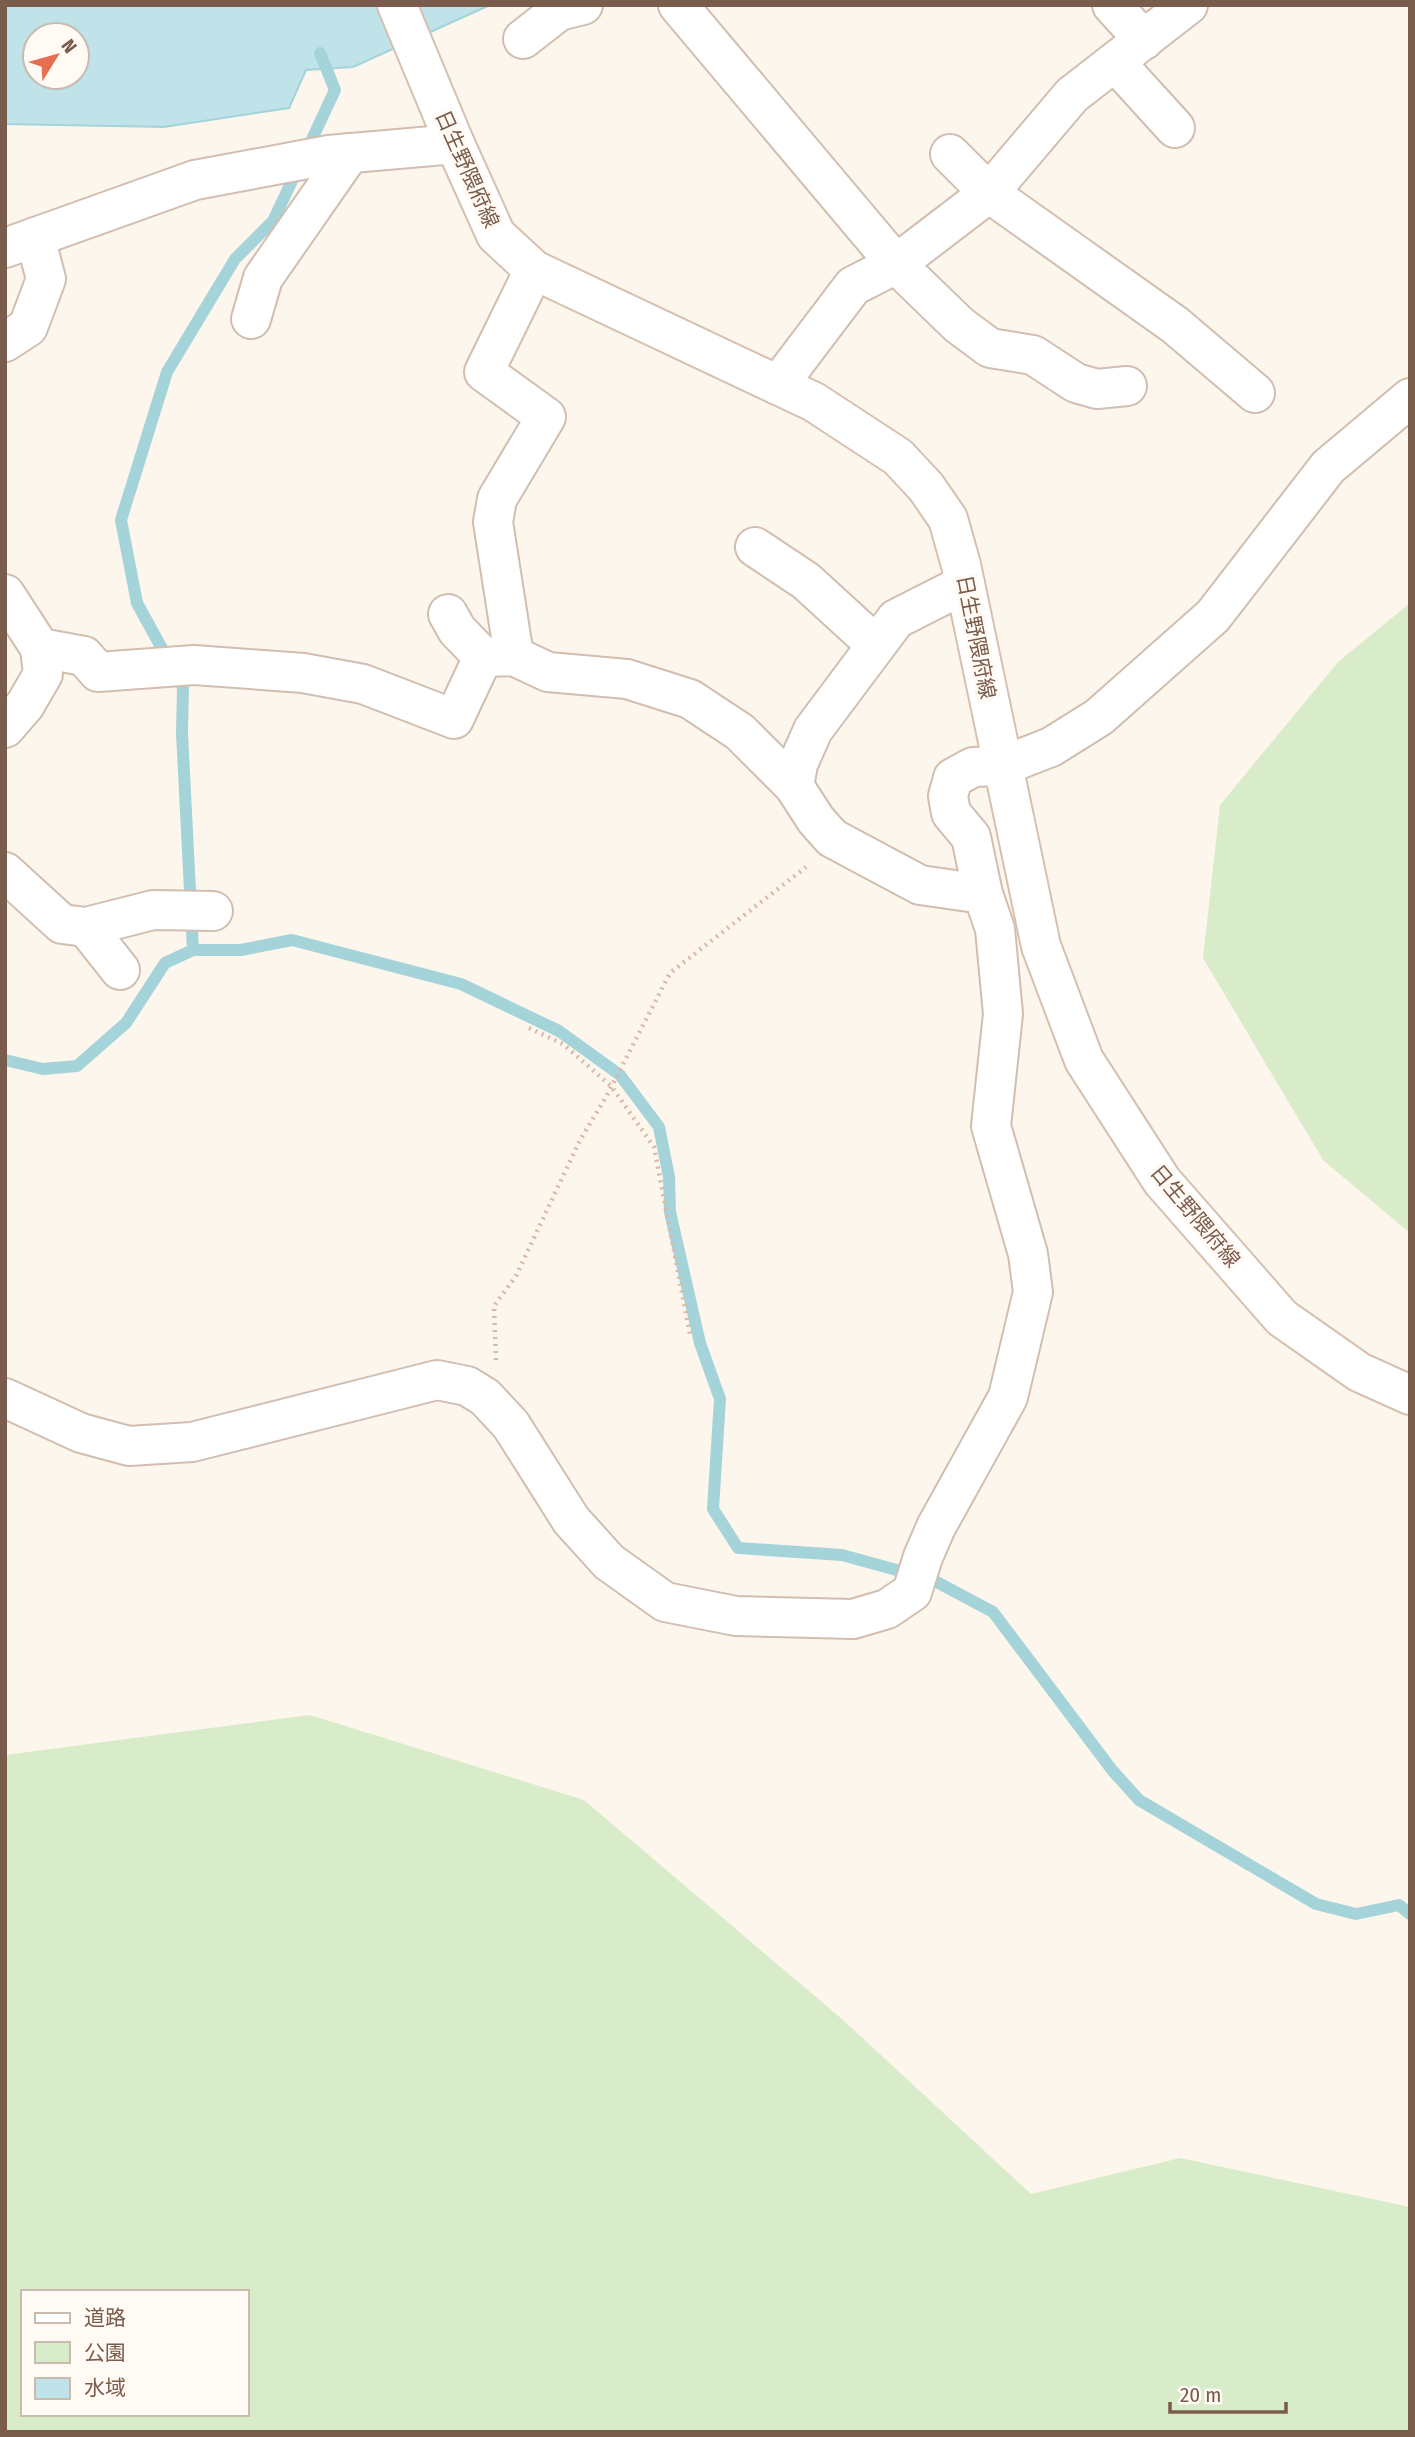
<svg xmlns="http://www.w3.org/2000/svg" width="1415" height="2437" font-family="'Fira Sans Condensed','Noto Sans JP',sans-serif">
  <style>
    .green { fill: #d8ecc9; fill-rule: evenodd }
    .water { fill: #bfe3e8; stroke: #a5d3da; stroke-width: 2; fill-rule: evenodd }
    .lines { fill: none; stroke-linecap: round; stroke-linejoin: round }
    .stream { stroke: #a5d3da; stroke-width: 12 }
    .minor-casing { stroke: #d1beb0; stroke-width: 42 }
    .secondary-casing { stroke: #d6c0b0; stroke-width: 42 }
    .path { stroke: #d9b8a5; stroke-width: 4.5; stroke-dasharray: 2 5; stroke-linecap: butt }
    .minor { stroke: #fff; stroke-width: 38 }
    .secondary { stroke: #fff; stroke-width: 38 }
    .labels { text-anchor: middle; stroke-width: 7; stroke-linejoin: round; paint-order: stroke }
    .street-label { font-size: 21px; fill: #7a5c4d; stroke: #fffaf3 }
  </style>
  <rect width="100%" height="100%" fill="#fdf6ec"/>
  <g class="green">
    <polygon points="1410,603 1410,1233 1323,1160 1203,958 1220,805 1338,662"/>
    <path d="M 310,1715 L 584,1800 L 843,2020 L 1031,2194 L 1180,2158 L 1410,2207 L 1410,2432 L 5,2432 L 5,1755 ZM 23,2292 L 247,2292 L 247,2414 L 23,2414 Z"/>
  </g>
  <path class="water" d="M 5,5 L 490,5 L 353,67 L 306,70 L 289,108 L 164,127 L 5,124 ZM 35,35 L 77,35 L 77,77 L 35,77 Z"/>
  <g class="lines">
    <g class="stream">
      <polyline points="306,152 335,90 320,53"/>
      <polyline points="193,950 182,733 183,687 137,603 121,520 167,372 235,259 273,221 298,168"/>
      <polyline points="5,1060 43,1069 77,1066 126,1023 165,963 193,950 241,950 292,940 461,984 559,1031 620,1075 659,1127 669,1177 670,1212 700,1343 720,1399 713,1509 738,1548 842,1555 933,1580 993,1612 1112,1770 1139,1800 1316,1904 1356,1914 1399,1905 1410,1914"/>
    </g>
    <g class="minor-casing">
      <g id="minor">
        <polyline points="678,5 896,264 959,325 990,348 1033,355 1076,383 1097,389 1127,386"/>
        <polyline points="1112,5 1144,40"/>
        <polyline points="523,39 559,11 583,5"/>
        <polyline points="1115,62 1175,128"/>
        <polyline points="950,154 989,193 1175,325 1255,393"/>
        <polyline points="5,248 195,180 329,155 455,144"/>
        <polyline points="251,319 263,278 350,153"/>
        <polyline points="5,342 28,327 46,279 35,237"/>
        <polyline points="778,385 853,286 896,264 989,193 1072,95 1188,5"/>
        <polyline points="755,547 806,581 876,645"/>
        <polyline points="5,594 40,648 84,656 98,672 194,665 303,673 363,684 454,719 483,657 514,656 548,672 627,679 690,699 740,732 794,786 816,820 832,838 920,885 983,894"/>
        <polyline points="448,614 457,630 483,657"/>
        <polyline points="514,656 493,522 497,499 546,417 484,372 534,270"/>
        <polyline points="5,728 25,705 43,674 40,648"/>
        <polyline points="794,786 798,764 813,730 896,619 965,584"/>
        <polyline points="5,872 62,924 86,927 153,910 213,911"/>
        <polyline points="86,927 120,970"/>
        <polyline points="5,1398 81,1433 129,1446 192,1442 437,1380 467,1386 485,1397 511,1425 571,1520 609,1562 665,1602 736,1616 853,1619 887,1609 912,1592 923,1557 936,1527 1008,1397 1033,1292 1028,1254 991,1126 1003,1014 995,929 983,894 971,837 951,813 948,796 953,778 973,767 1002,766 1051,747 1099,717 1213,616 1328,467 1410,398"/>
      </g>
    </g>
    <g class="secondary-casing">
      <polyline id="secondary" points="397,5 455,144 496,235 534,270 814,402 898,457 926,487 948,519 961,565 1041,946 1084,1060 1162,1181 1282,1318 1359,1372 1410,1395"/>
    </g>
    <g class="path">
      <polyline points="529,1028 563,1044 611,1086 654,1147 690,1334"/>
      <polyline points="496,1360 494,1306 516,1276 580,1140 606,1097 670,973 806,867"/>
    </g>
    <use href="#minor" class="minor"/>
    <use href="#secondary" class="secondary"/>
  </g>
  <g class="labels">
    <g class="street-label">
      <text transform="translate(467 169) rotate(66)" y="7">日生野隈府線</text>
      <text transform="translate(976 637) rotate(79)" y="7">日生野隈府線</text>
      <text transform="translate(1195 1216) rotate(50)" y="7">日生野隈府線</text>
    </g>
  </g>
  <rect width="1415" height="2437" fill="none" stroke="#7a5c4d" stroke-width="14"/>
  <rect x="21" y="2290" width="228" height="126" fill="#fffaf3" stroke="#cabbb1" stroke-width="2"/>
  <rect x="35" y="2313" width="35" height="10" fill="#ffffff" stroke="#cabbb1" stroke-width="2"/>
  <text x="84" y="2325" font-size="21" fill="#7a5c4d">道路</text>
  <rect x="35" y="2342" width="35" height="21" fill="#d8ecc9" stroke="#cabbb1" stroke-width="2"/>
  <text x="84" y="2360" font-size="21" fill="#7a5c4d">公園</text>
  <rect x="35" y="2378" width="35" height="21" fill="#bfe3e8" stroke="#cabbb1" stroke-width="2"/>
  <text x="84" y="2395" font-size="21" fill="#7a5c4d">水域</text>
  <g transform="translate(56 56) rotate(53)"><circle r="33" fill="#fffaf3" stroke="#cabbb1" stroke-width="2"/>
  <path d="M0-5L12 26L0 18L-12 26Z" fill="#e76f51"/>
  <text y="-10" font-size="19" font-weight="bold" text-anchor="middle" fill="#7a5c4d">N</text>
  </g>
  <path d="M1170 2402v10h116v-10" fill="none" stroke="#7a5c4d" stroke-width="3.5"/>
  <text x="1180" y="2402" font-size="21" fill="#7a5c4d" stroke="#fffaf3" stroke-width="5" paint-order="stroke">20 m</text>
</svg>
